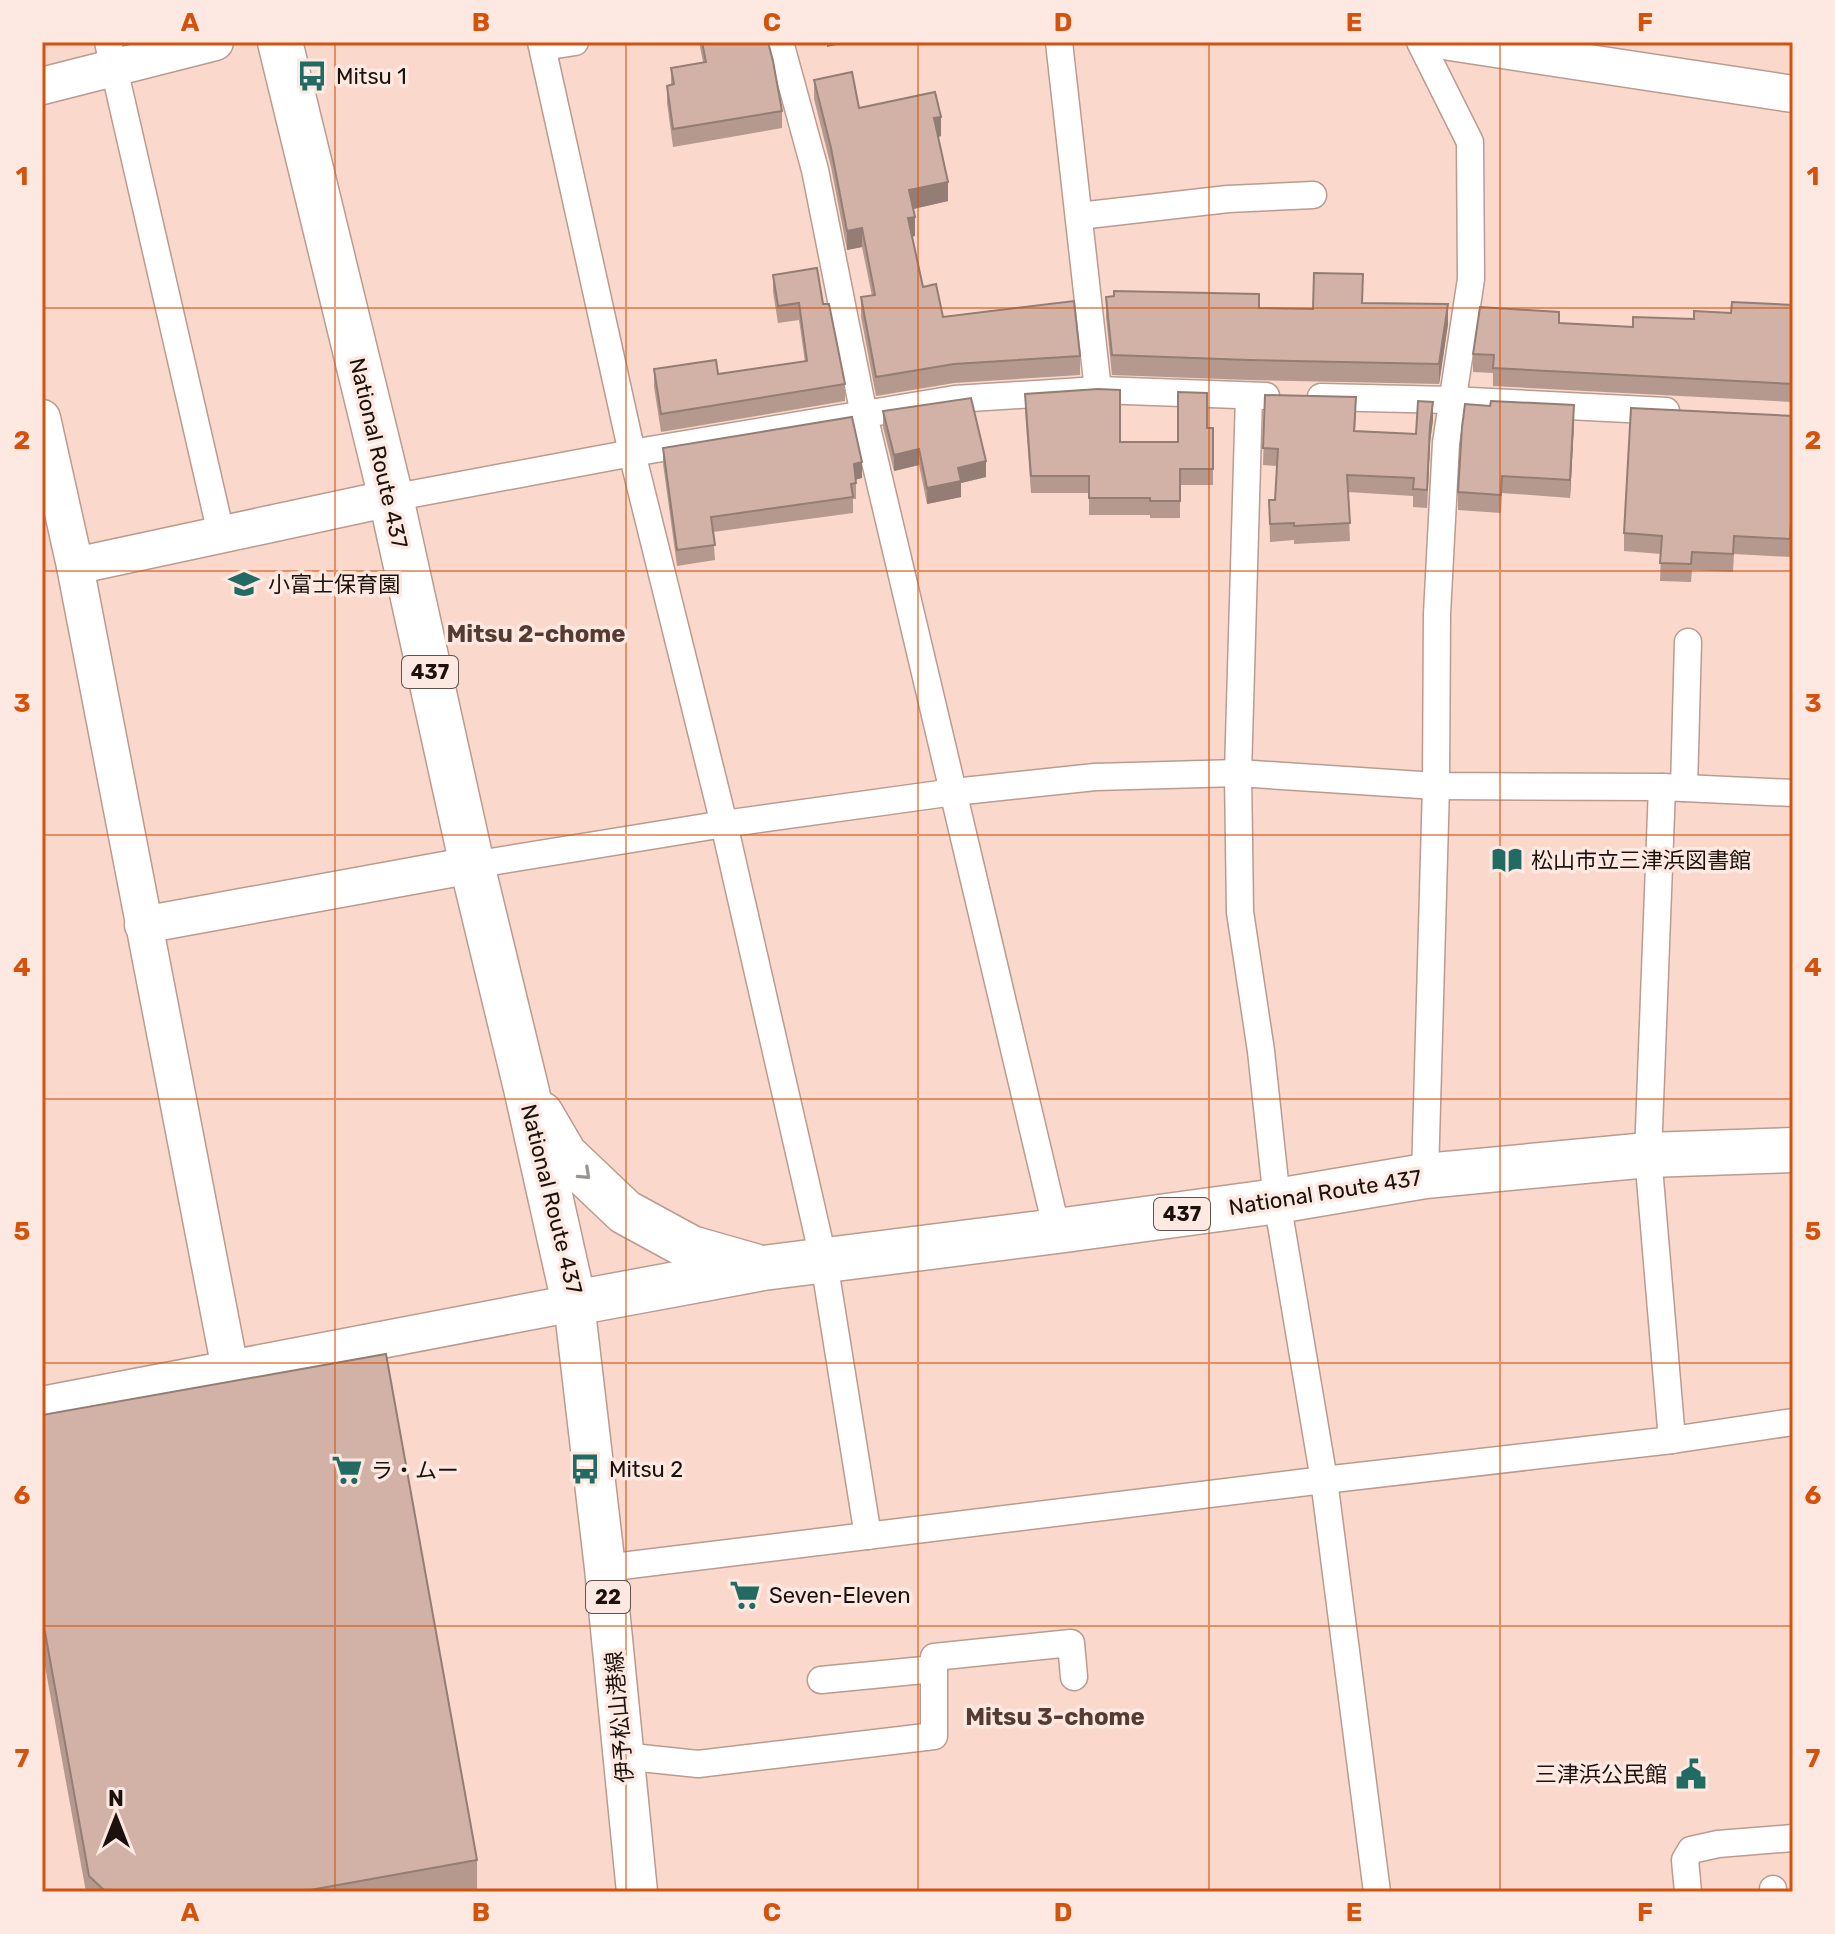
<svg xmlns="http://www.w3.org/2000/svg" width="1835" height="1934" font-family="Rubik,'Noto Sans JP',sans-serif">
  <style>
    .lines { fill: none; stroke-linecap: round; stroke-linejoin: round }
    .street-casing { stroke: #bb9b90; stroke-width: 29 }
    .secondary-casing { stroke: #bb9b90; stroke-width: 39 }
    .primary-casing { stroke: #bb9b90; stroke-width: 43 }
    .highway-casing { stroke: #bb9b90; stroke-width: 47 }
    .street { stroke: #fff; stroke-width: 26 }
    .secondary { stroke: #fff; stroke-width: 36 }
    .primary { stroke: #fff; stroke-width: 40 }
    .highway { stroke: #fff; stroke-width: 44 }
    .wall { fill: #b5998f }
    .shaded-wall { fill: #937d74 }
    .building { fill: #d2b2a6; stroke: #937d74; stroke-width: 2 }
    .oneway { stroke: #999492 }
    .grid { fill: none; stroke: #d4520c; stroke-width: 2; stroke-opacity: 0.55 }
    .labels { text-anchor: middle; stroke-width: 7; stroke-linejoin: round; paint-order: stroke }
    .shield { fill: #fde9e1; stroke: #60524c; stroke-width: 2 }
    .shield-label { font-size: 20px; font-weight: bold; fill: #1c110c }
    .poi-label { font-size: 22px; fill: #1c110c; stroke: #fde9e1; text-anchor: start }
    .street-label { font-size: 22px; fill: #1c110c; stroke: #fde9e1 }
    .neighbourhood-label { font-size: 24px; font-weight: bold; fill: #553b31; stroke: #fde9e1 }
    .neatline { fill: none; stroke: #d4520c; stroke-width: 3 }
    .grid-label { font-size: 26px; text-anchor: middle; font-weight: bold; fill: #d4520c }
  </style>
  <rect width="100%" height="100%" fill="#fad8cc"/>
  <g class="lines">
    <g class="street-casing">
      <g id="street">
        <polyline points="108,42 221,534"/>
        <polyline points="541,42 632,453 724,824 824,1262 868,1536"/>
        <polyline points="780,42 815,170 864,415 1057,1231"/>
        <polyline points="1059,42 1098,390"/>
        <polyline points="1420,42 1470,142 1471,279 1446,443 1437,614 1436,786 1425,1176"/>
        <polyline points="543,47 575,42"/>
        <polyline points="1079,216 1228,199 1313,195"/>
        <polyline points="1249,396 1238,773 1240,912 1261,1051 1277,1201 1324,1480 1377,1892"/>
        <polyline points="1321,397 1451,400 1666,411"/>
        <polyline points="391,498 632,453 955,399 1098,390 1266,396"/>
        <polyline points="1662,787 1648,1155 1672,1440"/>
        <polyline points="1684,788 1688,642"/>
        <polyline points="472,865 724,824 954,792 1095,777 1238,773 1436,786 1662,787 1793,793"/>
        <polyline points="605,1568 1324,1480 1672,1440 1793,1422"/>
        <polyline points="821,1680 934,1669"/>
        <polyline points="622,1756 698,1764 934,1736 934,1657 1071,1643 1074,1677"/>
        <polyline points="1773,1889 1773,1892"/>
        <polyline points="1688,1892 1685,1860 1691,1850 1718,1844 1793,1838"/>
      </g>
    </g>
    <g class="secondary-casing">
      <g id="secondary">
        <polyline points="1450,42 1793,94"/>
        <polyline points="42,86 215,42"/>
        <polyline points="42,418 75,566 230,1369"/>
        <polyline points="75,566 391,498"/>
        <polyline points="143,925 472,865"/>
        <polyline points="42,1405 574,1303"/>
      </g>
    </g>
    <g class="primary-casing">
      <polyline id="primary" points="574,1303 605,1568 637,1892"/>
    </g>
    <g class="highway-casing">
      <g id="highway">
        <polyline points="280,42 391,498 472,865 526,1088 574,1303 763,1268 1057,1231 1277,1201 1425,1176 1648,1155 1793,1150"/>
        <polyline points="541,1114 565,1155 625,1212 691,1248 754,1266"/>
      </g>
    </g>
    <use href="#street" class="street"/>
    <use href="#secondary" class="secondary"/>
    <use href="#primary" class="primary"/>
    <use href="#highway" class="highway"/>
  </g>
  <g class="wall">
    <polygon points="699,42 768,42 782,111 782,128 673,147 667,103 667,86 671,85 671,68 703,62"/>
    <polygon points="814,80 859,108 941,136 938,137 948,201 913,209 915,236 912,237 923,287 943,317 1080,356 1080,375 954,383 876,396 861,317 861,297 872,296 862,247 847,250 831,167 814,99"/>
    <polygon points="773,275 823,304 845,384 845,401 661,432 654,387 654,369 718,374 805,362 799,320 778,323 773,292"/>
    <polygon points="1106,297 1259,308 1313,309 1363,303 1448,324 1439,384 1249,380 1112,375 1106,317"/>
    <polygon points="1793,305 1793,402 1493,386 1493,373 1473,372 1473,354 1559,323 1633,327"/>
    <polygon points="1025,394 1120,442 1178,442 1207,428 1213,428 1213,485 1180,485 1180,518 1150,518 1150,515 1089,515 1089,493 1031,493 1025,411"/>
    <polygon points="1265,395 1356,414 1355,431 1416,434 1433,420 1430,442 1427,508 1413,507 1413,496 1348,492 1350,541 1294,544 1294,540 1270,542 1269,500 1275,500 1277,466 1263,465"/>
    <polygon points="883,411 986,477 961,483 961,497 927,504 919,465 894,471 883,427"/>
    <polygon points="1793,416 1793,525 1792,525 1790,557 1734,554 1733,572 1692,570 1691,582 1660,581 1661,554 1624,551 1624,533"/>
    <polygon points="1574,423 1570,498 1502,493 1501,513 1458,510 1458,492"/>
    <polygon points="663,448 862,478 856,479 856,499 853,499 853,513 713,532 715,560 677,566 663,464"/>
    <polygon points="42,1415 477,1860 477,1892 86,1892 45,1666 42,1667"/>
  </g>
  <g class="shaded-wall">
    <polygon points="827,42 850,42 827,47"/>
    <polygon points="941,117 941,136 934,138 934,118"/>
    <polygon points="948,182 948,201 909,210 909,190"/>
    <polygon points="915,217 915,236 908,237 908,218"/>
    <polygon points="862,228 862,247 847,250 847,231"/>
    <polygon points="1448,304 1448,324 1439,384 1439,364"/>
    <polygon points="1433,402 1433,420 1430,442 1427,508 1430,425"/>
    <polygon points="1574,405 1574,423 1570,498 1570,480"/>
    <polygon points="919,449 919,465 894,471 894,455"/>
    <polygon points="986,461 986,477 961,483 961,497 927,504 927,488 958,468"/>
    <polygon points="862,462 862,478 854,480 854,464"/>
  </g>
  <g class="building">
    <polygon points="702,42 768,42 773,61 782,111 673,129 667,86 674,84 671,68 706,62"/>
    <polygon points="852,72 859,108 935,92 941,117 934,118 948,182 909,190 915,217 908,218 923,287 936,284 943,317 1074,301 1080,356 954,364 876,377 861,297 875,295 862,228 847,231 831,148 814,80"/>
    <polygon points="817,268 823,304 829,304 845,384 661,414 654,369 716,360 718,374 807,361 799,303 778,306 773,275"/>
    <polygon points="1314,273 1363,274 1362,303 1448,304 1439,364 1249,360 1112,355 1106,297 1114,296 1114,291 1259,294 1259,308 1313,309"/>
    <polygon points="1732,302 1793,305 1793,384 1493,368 1494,355 1473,354 1480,307 1559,312 1559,323 1633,327 1633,317 1694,319 1694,311 1731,313"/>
    <polygon points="1098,389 1120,390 1120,442 1178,442 1178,392 1207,393 1207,428 1213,428 1213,469 1180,469 1180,501 1150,501 1150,498 1089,498 1089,476 1031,476 1025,394"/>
    <polygon points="1265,395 1356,397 1354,431 1416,434 1418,401 1433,402 1430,425 1427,490 1413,489 1414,478 1347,475 1350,523 1294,526 1294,523 1270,524 1269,500 1275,500 1278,449 1263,448"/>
    <polygon points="971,398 986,461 958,468 961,481 927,488 919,449 894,455 883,411"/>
    <polygon points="1491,401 1574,405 1570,480 1502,476 1501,495 1458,492 1462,427 1465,404 1490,406"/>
    <polygon points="1631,408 1793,416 1793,507 1792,507 1790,539 1734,536 1733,554 1692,552 1691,564 1660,563 1662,536 1624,533"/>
    <polygon points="852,417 862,462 854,464 856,483 851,484 853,497 711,517 715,545 677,550 663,448"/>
    <polygon points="386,1354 477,1860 299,1892 106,1892 89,1876 45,1632 42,1633 42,1415"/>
  </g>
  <defs><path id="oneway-chevron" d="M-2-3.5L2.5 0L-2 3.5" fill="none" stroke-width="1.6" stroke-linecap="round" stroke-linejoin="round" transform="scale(2)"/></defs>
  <use class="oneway" href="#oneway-chevron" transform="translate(585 1174) rotate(43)"/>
  <path class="grid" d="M 335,42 L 335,1892M 626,42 L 626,1892M 918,42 L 918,1892M 1209,42 L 1209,1892M 1500,42 L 1500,1892M 42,308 L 1793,308M 42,571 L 1793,571M 42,835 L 1793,835M 42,1099 L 1793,1099M 42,1363 L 1793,1363M 42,1626 L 1793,1626"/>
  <defs>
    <g id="bus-bare" transform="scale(2.4)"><path d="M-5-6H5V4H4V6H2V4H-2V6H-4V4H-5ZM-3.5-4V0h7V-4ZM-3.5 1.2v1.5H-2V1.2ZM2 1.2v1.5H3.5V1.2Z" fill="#226b63" stroke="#fde9e1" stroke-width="2.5" paint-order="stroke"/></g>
    <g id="school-bare" transform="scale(2.4)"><path d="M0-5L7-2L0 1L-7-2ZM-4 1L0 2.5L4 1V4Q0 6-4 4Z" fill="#226b63" stroke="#fde9e1" stroke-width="2.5" paint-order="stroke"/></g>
    <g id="library-bare" transform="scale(2.4)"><path d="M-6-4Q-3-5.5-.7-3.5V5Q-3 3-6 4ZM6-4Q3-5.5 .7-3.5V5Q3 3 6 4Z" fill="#226b63" stroke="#fde9e1" stroke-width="2.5" paint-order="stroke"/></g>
    <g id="supermarket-bare" transform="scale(2.4)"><path d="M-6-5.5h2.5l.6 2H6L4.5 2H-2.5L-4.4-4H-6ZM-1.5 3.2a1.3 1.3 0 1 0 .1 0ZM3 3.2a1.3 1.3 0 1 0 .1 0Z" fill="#226b63" stroke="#fde9e1" stroke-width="2.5" paint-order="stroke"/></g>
    <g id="civic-bare" transform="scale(2.4)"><path d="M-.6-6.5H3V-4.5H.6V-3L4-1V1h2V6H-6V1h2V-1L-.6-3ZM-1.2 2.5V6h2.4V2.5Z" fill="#226b63" stroke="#fde9e1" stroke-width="2.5" paint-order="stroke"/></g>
  </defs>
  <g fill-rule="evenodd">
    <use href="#bus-bare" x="312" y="76"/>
    <use href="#school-bare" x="244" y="584"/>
    <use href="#library-bare" x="1507" y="860"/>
    <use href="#bus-bare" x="585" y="1469"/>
    <use href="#supermarket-bare" x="347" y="1470"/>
    <use href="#supermarket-bare" x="745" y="1595"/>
    <use href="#civic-bare" x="1691" y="1774"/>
  </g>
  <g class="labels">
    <g class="shield">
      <rect x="402" y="656" width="56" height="32" rx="6"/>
      <rect x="1154" y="1198" width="56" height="32" rx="6"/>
      <rect x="586" y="1581" width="44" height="32" rx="6"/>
    </g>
    <g class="shield-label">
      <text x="430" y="679">437</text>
      <text x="1182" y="1221">437</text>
      <text x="608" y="1604">22</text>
    </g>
    <g class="poi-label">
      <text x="336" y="84">Mitsu 1</text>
      <text x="268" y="592">小富士保育園</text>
      <text x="1531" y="868">松山市立三津浜図書館</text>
      <text x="609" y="1477">Mitsu 2</text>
      <text x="371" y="1478">ラ・ムー</text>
      <text x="769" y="1603">Seven-Eleven</text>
      <text x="1667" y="1782" text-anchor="end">三津浜公民館</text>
    </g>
    <g class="street-label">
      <text transform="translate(379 453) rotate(77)" y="8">National Route 437</text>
      <text transform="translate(1325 1192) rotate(-9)" y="8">National Route 437</text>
      <text transform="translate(552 1199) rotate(76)" y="8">National Route 437</text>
      <text transform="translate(619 1717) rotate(-95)" y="8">伊予松山港線</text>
    </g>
    <g class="neighbourhood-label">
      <text x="536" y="642">Mitsu 2-chome</text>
      <text x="1055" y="1725">Mitsu 3-chome</text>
    </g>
  </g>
  <rect width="1835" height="1934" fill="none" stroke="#fde9e1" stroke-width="88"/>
  <g transform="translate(116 1818)" stroke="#fde9e1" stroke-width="6" paint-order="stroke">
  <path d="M0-6L14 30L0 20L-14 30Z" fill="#1c110c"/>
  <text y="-12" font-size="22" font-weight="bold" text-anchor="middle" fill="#1c110c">N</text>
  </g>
  <rect x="44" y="44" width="1747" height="1846" class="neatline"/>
  <g class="grid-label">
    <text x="190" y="31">A</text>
    <text x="481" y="31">B</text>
    <text x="772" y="31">C</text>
    <text x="1063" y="31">D</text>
    <text x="1354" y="31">E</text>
    <text x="1645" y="31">F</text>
    <text x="22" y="185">1</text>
    <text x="1813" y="185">1</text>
    <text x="22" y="449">2</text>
    <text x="1813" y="449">2</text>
    <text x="22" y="712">3</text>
    <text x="1813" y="712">3</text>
    <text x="22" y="976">4</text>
    <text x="1813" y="976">4</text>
    <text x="22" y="1240">5</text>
    <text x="1813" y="1240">5</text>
    <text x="22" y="1504">6</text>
    <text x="1813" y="1504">6</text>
    <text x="22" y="1767">7</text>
    <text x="1813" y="1767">7</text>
    <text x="190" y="1921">A</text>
    <text x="481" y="1921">B</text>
    <text x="772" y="1921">C</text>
    <text x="1063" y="1921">D</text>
    <text x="1354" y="1921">E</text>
    <text x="1645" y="1921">F</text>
  </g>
</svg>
